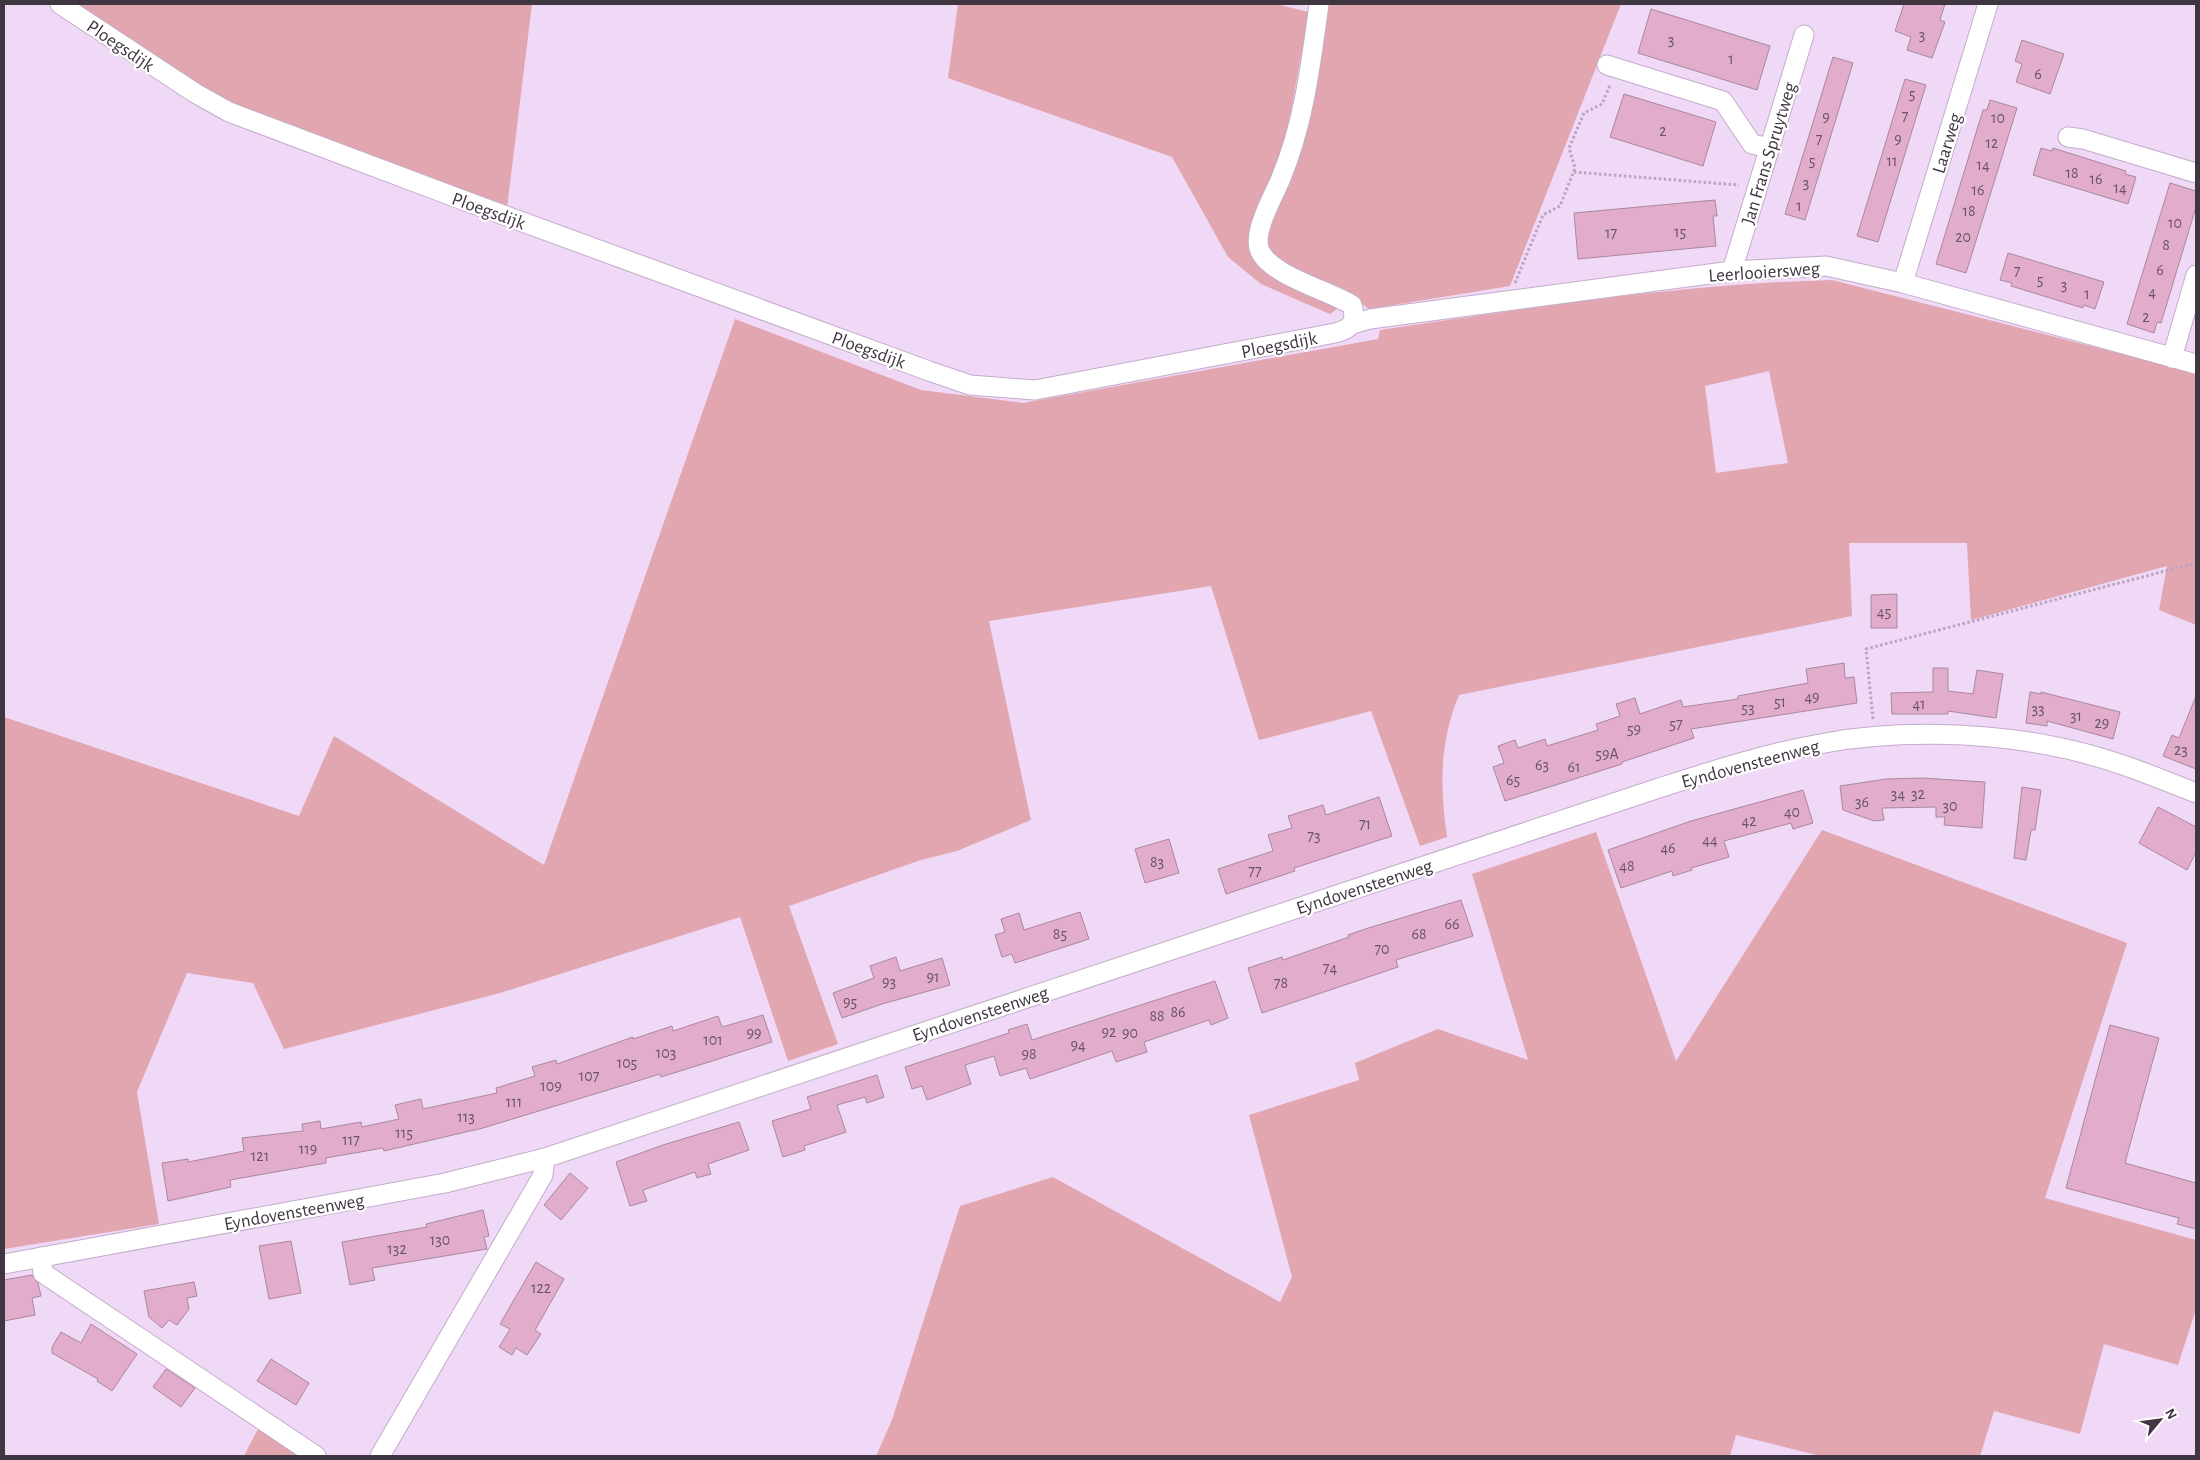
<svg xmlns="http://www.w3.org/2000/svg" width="2200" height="1460" font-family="'Alegreya Sans',sans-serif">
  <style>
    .green { fill: #e1a6b0; fill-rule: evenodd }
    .building { fill: #e2adcc; stroke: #aa889b }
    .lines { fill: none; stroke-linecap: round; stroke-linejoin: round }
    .minor-casing { stroke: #c3acc9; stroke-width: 21 }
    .path { stroke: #b9a5be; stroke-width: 3; stroke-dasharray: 2.5 2.5; stroke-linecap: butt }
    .minor { stroke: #fff; stroke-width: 19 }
    .labels { text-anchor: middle; stroke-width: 4.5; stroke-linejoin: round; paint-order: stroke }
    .number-label { font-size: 16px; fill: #685464 }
    .street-label { font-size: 19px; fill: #403642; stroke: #fff }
  </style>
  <rect width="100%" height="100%" fill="#f0d8f7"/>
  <g class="green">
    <polygon points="76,4 532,4 507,208 213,97"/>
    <polygon points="958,4 1276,4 1309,12 1284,150 1250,239 1341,306 1330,314 1261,284 1228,257 1172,157 948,78"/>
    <path d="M 1327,4 L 1621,4 L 1510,286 L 1369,309 C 1361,304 1356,296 1348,291 C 1321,275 1275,275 1266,240 Z"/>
    <path d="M 1832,280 L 2196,373 L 2196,625 L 2159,610 L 2167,566 L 1971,620 L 1967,543 L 1849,543 L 1852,616 L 1459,695 C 1439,744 1440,786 1447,837 L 1420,846 L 1371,711 L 1259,740 L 1211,586 L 989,621 L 1031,820 L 957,851 L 921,860 L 789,906 L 838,1044 L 788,1061 L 740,917 L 500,993 L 284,1049 L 253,983 L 187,973 L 137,1092 L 159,1224 L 4,1249 L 4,717 L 299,816 L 334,736 L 544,865 L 735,319 L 921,390 L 1023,403 L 1378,339 L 1380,330 C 1529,308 1680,284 1832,280 ZM 1769,371 L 1788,463 L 1716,473 L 1705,386 Z"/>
    <polygon points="1822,830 2127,943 2045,1198 2196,1240 2196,1309 2178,1365 2104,1344 2080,1434 1994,1411 1980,1456 1821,1456 1736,1435 1730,1456 876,1456 892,1420 960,1206 1053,1177 1280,1302 1292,1277 1249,1115 1359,1080 1355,1063 1438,1029 1528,1060 1472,874 1596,832 1676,1061"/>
    <polygon points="260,1425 307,1456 244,1456"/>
  </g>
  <g class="building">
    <polygon points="1904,4 1945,4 1940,20 1945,22 1932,58 1907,50 1911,37 1895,31"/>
    <polygon points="1651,9 1770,46 1757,90 1638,53"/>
    <polygon points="2022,40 2064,54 2050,94 2016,82 2022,64 2015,61"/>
    <polygon points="1833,57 1853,63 1805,220 1785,214"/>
    <polygon points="1905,79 1926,85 1878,242 1857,236"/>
    <polygon points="1624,94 1716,122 1703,166 1610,137"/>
    <polygon points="1990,100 2017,108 1966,273 1936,264 1983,110 1987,110"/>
    <polygon points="2041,148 2052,151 2053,148 2126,171 2125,174 2136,177 2128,204 2033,175"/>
    <polygon points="2170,183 2196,191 2196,207 2161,323 2157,322 2154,333 2127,324"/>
    <polygon points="1715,200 1717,216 1713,216 1716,246 1578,259 1574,213"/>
    <polygon points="2008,253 2104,282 2095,309 2084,305 2083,308 2011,286 2012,283 2000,280"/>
    <polygon points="1897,594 1897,628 1871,628 1871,595"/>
    <polygon points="1844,663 1845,678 1854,677 1857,703 1691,729 1694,738 1622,762 1622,764 1505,801 1493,767 1504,763 1498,746 1515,740 1518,748 1545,739 1547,746 1598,730 1596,724 1620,716 1616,704 1635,698 1640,714 1681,700 1683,707 1738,699 1738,696 1808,683 1806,669"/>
    <polygon points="1933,668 1948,668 1948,691 1973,694 1977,670 2003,674 1996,718 1948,711 1948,714 1892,714 1891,693 1933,692"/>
    <polygon points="2030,692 2041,694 2041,692 2120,712 2113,739 2047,721 2047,726 2026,723"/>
    <polygon points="2196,696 2196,769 2163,756 2172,735 2179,738"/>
    <polygon points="1922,778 1985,782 1982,828 1944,825 1945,817 1936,817 1936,807 1882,808 1884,820 1874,821 1843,810 1840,786 1886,779"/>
    <polygon points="2022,787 2041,790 2035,830 2031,830 2026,860 2014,858"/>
    <polygon points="1803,790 1813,823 1793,829 1791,823 1724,841 1729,857 1691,868 1692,870 1673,876 1672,871 1621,888 1608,850 1691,821"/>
    <polygon points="1379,797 1392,836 1294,868 1295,871 1226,894 1218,869 1273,851 1268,835 1292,828 1288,816 1323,805 1326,815"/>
    <polygon points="2158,807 2196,827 2196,852 2187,870 2139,843"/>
    <polygon points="1169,839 1179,873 1145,883 1135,849"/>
    <polygon points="1461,900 1473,936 1396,960 1398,967 1262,1013 1248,968 1282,957 1283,960 1349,937 1348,935 1365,929"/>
    <polygon points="1080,912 1089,939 1015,963 1012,954 1002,957 995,935 1005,932 1001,919 1019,913 1024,930"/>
    <polygon points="896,957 900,971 942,958 950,985 882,1004 842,1018 833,993 874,978 870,966"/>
    <polygon points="1215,981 1228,1018 1211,1025 1209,1020 1144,1042 1147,1052 1116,1062 1112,1051 1030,1079 1026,1068 1000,1076 994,1056 965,1065 971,1084 927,1100 922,1086 912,1089 905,1067 1009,1033 1008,1030 1027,1024 1032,1040"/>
    <polygon points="763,1015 772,1042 709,1062 661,1077 660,1074 621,1086 483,1128 384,1151 383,1148 326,1158 326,1163 230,1180 231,1187 168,1201 162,1163 188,1159 188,1162 244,1151 242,1138 303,1131 302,1124 320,1121 321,1129 361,1122 362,1127 399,1119 395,1105 421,1099 423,1109 497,1093 496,1088 535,1076 532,1067 556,1060 557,1064 633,1037 633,1039 672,1026 673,1031 718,1016 722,1027"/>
    <polygon points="2110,1025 2159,1038 2125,1163 2196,1183 2196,1229 2177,1224 2179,1218 2066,1188"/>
    <polygon points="877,1075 884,1097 867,1103 865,1097 837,1105 846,1132 804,1146 805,1150 783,1157 772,1121 811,1109 807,1097"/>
    <polygon points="739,1122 749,1150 708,1164 711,1174 697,1178 695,1172 643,1190 647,1201 630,1206 616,1162 663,1145"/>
    <polygon points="570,1173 588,1188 561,1220 544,1205"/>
    <polygon points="483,1210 489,1236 484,1237 487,1249 372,1268 375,1280 350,1285 342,1242 427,1227 426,1224"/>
    <polygon points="291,1241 301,1293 269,1299 259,1246"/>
    <polygon points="536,1262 564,1279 535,1330 541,1334 527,1355 516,1348 512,1355 499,1347 510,1329 500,1324"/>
    <polygon points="32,1275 38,1283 41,1296 32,1298 35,1315 4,1321 4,1280"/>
    <polygon points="194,1282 197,1296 187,1298 189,1309 177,1325 169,1320 162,1328 149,1317 144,1291"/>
    <polygon points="91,1324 137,1354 112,1391 97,1381 98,1379 52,1353 52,1347 61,1332 81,1343"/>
    <polygon points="271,1359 309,1383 296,1405 257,1381"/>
    <polygon points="166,1369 195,1388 181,1407 153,1387"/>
  </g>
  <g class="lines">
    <g class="minor-casing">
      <g id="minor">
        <path d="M 60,4 L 195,93 L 229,112 L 460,199 L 929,371 L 970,385 L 1035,390 L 1335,333 C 1352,329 1357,321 1352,305 C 1327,290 1274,276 1261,253 C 1250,235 1274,196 1281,178 C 1304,123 1311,63 1319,4"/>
        <polyline points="1607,65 1723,101 1752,144 1769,148"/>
        <polyline points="2068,137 2083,139 2196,173"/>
        <polyline points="1732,271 1804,35"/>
        <polyline points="1903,283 1988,4"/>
        <polyline points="1353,324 1370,319 1732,271 1826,266 1903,283 2196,364"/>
        <polyline points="2172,358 2196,275"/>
        <polyline points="41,1257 43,1273 316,1456"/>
        <path d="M 4,1264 L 445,1183 L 545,1158 L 1656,789 C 1712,771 1767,753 1825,743 C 1895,730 1982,732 2052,746 C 2102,755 2149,774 2196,793"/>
        <polyline points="380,1456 543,1175 545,1158"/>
      </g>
    </g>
    <g class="path">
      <polyline points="1574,172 1739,185"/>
      <polyline points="1515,283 1543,215 1560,206 1575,168 1569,148 1584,113 1602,104 1610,85"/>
      <polyline points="1873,719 1866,649 2196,563"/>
    </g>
    <use href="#minor" class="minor"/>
  </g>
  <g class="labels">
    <g class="number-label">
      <text x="1922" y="40">3</text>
      <text x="1671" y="45">3</text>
      <text x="1731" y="64">1</text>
      <text x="2038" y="79">6</text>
      <text x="1912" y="99">5</text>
      <text x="1905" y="121">7</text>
      <text x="1826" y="122">9</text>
      <text x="1998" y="123">10</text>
      <text x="1663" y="136">2</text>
      <text x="1819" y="144">7</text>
      <text x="1898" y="144">9</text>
      <text x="1992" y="148">12</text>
      <text x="1812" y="166">5</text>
      <text x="1892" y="166">11</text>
      <text x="1983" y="170">14</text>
      <text x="2072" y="178">18</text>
      <text x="2096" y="184">16</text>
      <text x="1806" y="188">3</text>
      <text x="2120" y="193">14</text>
      <text x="1978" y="195">16</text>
      <text x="1799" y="211">1</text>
      <text x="1969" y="216">18</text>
      <text x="2175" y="228">10</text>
      <text x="1680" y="237">15</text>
      <text x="1611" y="238">17</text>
      <text x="1963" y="242">20</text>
      <text x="2166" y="250">8</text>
      <text x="2160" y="275">6</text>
      <text x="2017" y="276">7</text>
      <text x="2040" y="285">5</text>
      <text x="2064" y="290">3</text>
      <text x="2152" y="297">4</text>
      <text x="2087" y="299">1</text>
      <text x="2146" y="322">2</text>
      <text x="1884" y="617">45</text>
      <text x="1812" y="702">49</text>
      <text x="1780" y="707">51</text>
      <text x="1919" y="709">41</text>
      <text x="1748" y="713">53</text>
      <text x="2038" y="714">33</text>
      <text x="2076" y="721">31</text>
      <text x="2102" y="728">29</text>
      <text x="1676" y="729">57</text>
      <text x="1634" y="734">59</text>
      <text x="2181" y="755">23</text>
      <text x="1607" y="759">59A</text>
      <text x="1542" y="770">63</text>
      <text x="1574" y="772">61</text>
      <text x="1513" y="785">65</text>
      <text x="1898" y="799">34</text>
      <text x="1918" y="799">32</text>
      <text x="1862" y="807">36</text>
      <text x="1950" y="811">30</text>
      <text x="1792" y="817">40</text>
      <text x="1749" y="826">42</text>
      <text x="1365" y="829">71</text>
      <text x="1314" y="841">73</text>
      <text x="1710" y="845">44</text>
      <text x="1668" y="853">46</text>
      <text x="1157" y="867">83</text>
      <text x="1627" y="871">48</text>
      <text x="1255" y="876">77</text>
      <text x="1452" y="929">66</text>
      <text x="1060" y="939">85</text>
      <text x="1419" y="939">68</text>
      <text x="1382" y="954">70</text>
      <text x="1330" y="973">74</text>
      <text x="933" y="982">91</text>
      <text x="889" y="987">93</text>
      <text x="1281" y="988">78</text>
      <text x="850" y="1007">95</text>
      <text x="1178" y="1017">86</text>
      <text x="1157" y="1021">88</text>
      <text x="1109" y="1037">92</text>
      <text x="754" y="1038">99</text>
      <text x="1130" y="1038">90</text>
      <text x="713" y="1045">101</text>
      <text x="1078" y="1050">94</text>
      <text x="666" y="1058">103</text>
      <text x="1029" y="1059">98</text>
      <text x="627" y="1068">105</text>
      <text x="589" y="1081">107</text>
      <text x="551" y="1091">109</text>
      <text x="514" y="1107">111</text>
      <text x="466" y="1122">113</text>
      <text x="404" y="1138">115</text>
      <text x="351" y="1145">117</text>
      <text x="308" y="1154">119</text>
      <text x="260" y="1161">121</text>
      <text x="440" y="1245">130</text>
      <text x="397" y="1254">132</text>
      <text x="541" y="1293">122</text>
    </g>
    <g class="street-label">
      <text transform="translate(121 45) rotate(34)" y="7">Ploegsdijk</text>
      <text transform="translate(1946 143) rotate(-73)" y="7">Laarweg</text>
      <text transform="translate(1768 153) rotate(-73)" y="7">Jan Frans Spruytweg</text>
      <text transform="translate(489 210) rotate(20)" y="7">Ploegsdijk</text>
      <text transform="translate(1764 271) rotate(-4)" y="7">Leerlooiersweg</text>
      <text transform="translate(1279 344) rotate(-11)" y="7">Ploegsdijk</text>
      <text transform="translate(869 349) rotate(20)" y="7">Ploegsdijk</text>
      <text transform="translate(1750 763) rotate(-15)" y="7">Eyndovensteenweg</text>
      <text transform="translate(1364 886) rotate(-18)" y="7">Eyndovensteenweg</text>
      <text transform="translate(980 1013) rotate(-18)" y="7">Eyndovensteenweg</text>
      <text transform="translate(294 1211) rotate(-10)" y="7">Eyndovensteenweg</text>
    </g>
  </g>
  <rect width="2200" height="1460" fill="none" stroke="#403642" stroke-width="10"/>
  <g transform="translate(2160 1420) rotate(61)" stroke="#ffffff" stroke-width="4" paint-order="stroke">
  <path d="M0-4L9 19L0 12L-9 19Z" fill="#403642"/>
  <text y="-8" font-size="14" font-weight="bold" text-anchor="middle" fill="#403642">N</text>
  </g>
</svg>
